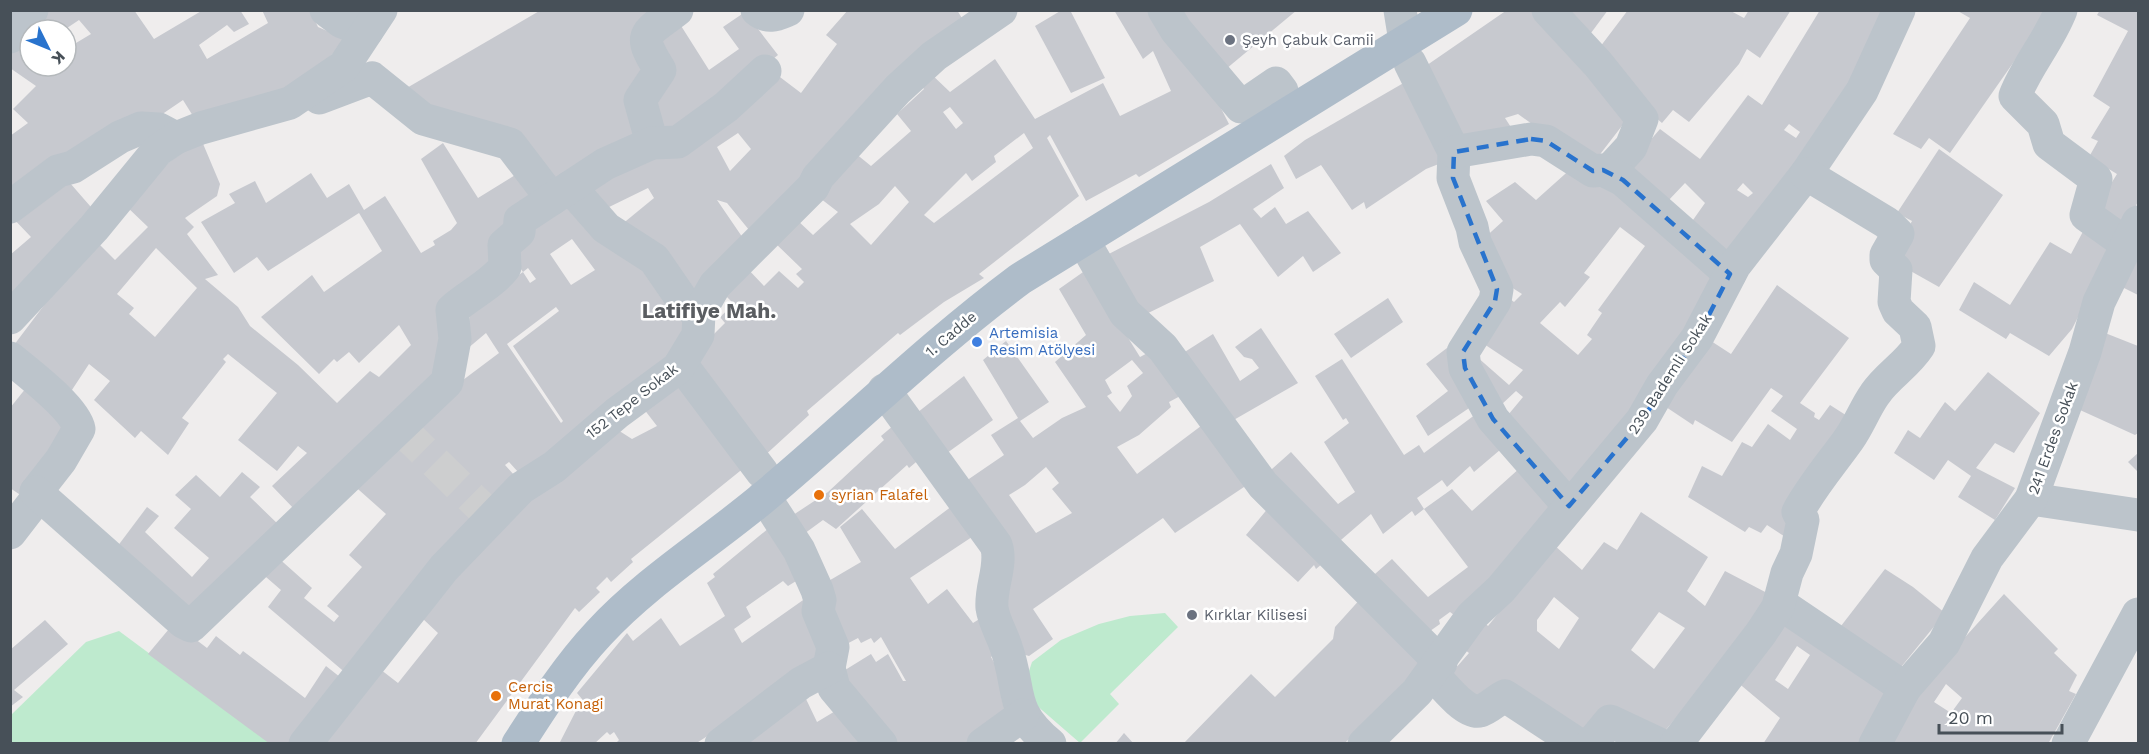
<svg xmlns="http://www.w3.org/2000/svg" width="2149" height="754" font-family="'Work Sans',sans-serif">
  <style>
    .green { fill: #beeace }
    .building { fill: #c7c9cf; fill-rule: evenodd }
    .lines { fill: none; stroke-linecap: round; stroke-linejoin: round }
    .minor-tunnel { stroke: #cdcecf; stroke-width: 33; stroke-dasharray: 33 16; stroke-linecap: butt }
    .minor { stroke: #bcc4cb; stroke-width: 33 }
    .major { stroke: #aebcc9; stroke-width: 33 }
    .marked { fill: none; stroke: #2973cd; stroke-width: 4.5; stroke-dasharray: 12 8; stroke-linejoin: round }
    .worship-dot { fill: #6b7280; stroke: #fff; stroke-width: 2 }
    .shop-dot { fill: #3f7fe0; stroke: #fff; stroke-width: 2 }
    .food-dot { fill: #e8710a; stroke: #fff; stroke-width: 2 }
    .labels { text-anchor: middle; stroke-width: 5; stroke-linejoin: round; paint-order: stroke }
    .worship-label { font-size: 15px; fill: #5b616d; stroke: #fff; text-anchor: start }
    .shop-label { font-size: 15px; fill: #366cbe; stroke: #fff; text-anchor: start }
    .street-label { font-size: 15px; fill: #475058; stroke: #fff }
    .food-label { font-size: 15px; fill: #c56008; stroke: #fff; text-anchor: start }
    .district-label { font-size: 21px; font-weight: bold; fill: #5a5d61; stroke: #fff }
  </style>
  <rect width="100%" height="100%" fill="#efeded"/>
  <g class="green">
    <polygon points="1165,613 1178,627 1110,694 1119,704 1080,743 1035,704 1028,674 1032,662 1061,640 1099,624 1130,616"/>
    <polygon points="119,631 270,743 11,743 10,716 86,642"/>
  </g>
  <g class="building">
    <path d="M 40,10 L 134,10 L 154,39 L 203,10 L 240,10 L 249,24 L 234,32 L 227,25 L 199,45 L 207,59 L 268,23 L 262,10 L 310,10 L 318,27 L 348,40 L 290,93 L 198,124 L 183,100 L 158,117 L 10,200 L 10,136 L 28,123 L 13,109 L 36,86 L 10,68 L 10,46 ZM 79,20 L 91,34 L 66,49 L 66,66 L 30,66 L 30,30 L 64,30 Z"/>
    <polygon points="541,10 665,10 640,133 549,189 434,116 405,89"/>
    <path d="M 848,10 L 957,10 L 966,25 L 754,236 L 727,203 L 717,200 L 747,244 L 691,294 L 615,230 L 654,198 L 648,188 L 605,209 L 586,186 L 772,71 L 801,93 L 837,44 L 826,35 ZM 738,133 L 751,149 L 730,171 L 717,147 Z"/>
    <polygon points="1062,10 1070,10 1105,78 1071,93 1035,26"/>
    <path d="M 1114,10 L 1156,10 L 1204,75 L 1229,124 L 1139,177 L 1136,174 L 1086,201 L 1050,135 L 1047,138 L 1079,196 L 979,274 L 984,278 L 944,302 L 900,335 L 898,333 L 807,411 L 809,415 L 762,458 L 690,358 L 725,323 L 720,317 L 734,304 L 721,291 L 746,267 L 764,286 L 779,271 L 798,288 L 804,282 L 796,274 L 802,269 L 773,241 L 796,219 L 813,235 L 838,212 L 816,195 L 855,153 L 871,166 L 911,131 L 897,114 L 924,89 L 919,83 L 929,72 L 950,92 L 995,59 L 1035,119 L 1103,83 L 1120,116 L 1171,91 L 1153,51 L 1143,59 ZM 950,107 L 963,123 L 956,129 L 943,112 ZM 1024,133 L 1033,148 L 934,223 L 924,215 L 966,173 L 972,181 L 996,162 L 994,156 ZM 895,186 L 909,202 L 871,245 L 850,224 L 879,204 Z"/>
    <polygon points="1173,10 1297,10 1226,69"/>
    <polygon points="1507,10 1537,10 1628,118 1591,166 1518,114 1505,118 1516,135 1458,145 1417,72"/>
    <polygon points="1560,10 1608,10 1588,37"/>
    <polygon points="1628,10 1729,10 1744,18 1749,10 1791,10 1760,58 1747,49 1739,64 1689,122 1673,110 1662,123 1636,101 1597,51"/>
    <path d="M 1820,10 L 1889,10 L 1867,66 L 1730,259 L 1688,227 L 1705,203 L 1685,183 L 1667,202 L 1628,166 L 1660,129 L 1700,159 L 1748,95 L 1762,105 ZM 1789,124 L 1800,132 L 1796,138 L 1784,130 ZM 1743,183 L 1753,193 L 1748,197 L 1737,190 Z"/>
    <polygon points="1956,10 2050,10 1950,153 1929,138 1921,149 1893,134 1970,18"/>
    <polygon points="2100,10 2138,10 2138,201 2124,234 2093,213 2117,174 2089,157 2098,141 2091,138 2110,107 2093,96 2128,31 2097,15"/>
    <polygon points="745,12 778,55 689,126 666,129 647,101 649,39 678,21 709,70 739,49 723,27"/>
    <polygon points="1407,81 1449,160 1426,169 1366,209 1364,202 1352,210 1321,165 1296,179 1284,156 1305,140"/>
    <path d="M 201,139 L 220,184 L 217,196 L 185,218 L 194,227 L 187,234 L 218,275 L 205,279 L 238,307 L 250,326 L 298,365 L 337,403 L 370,371 L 379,377 L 411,345 L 399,325 L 359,363 L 349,352 L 337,362 L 334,359 L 319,374 L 261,317 L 312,275 L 324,292 L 382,251 L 359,213 L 268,271 L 257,257 L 234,273 L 201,222 L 235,203 L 229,194 L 255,181 L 266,203 L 311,173 L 327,198 L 349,184 L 364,210 L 385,196 L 421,253 L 435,245 L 433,241 L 451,230 L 457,223 L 421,159 L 443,143 L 478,198 L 520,172 L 541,201 L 515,216 L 440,372 L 297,512 L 272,486 L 307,453 L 298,446 L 277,471 L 238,440 L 277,393 L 228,354 L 223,359 L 226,362 L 182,418 L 189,423 L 168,455 L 141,431 L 135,438 L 94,400 L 110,381 L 89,364 L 66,399 L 11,349 L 94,239 L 115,260 L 148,227 L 125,205 L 150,176 ZM 156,248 L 197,288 L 155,337 L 129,314 L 134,308 L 117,294 Z"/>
    <polygon points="1939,149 2003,195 1939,287 1891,260 1912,221 1897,213"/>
    <polygon points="1271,164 1284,188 1253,209 1261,218 1275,207 1286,224 1308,211 1341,253 1313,272 1303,256 1278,277 1240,224 1200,247 1214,281 1142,316 1103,257 1209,202"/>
    <path d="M 1574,166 L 1605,179 L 1721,278 L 1670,360 L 1575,485 L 1564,486 L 1503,421 L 1523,397 L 1516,391 L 1501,405 L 1476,356 L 1509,385 L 1523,370 L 1484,344 L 1510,299 L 1514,302 L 1522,294 L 1511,287 L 1481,241 L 1503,221 L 1486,201 L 1515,182 L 1536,200 ZM 1620,227 L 1645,246 L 1598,310 L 1602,313 L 1587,335 L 1592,339 L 1578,355 L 1540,323 L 1560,302 L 1565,307 L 1590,277 L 1584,273 Z"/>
    <polygon points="63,175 97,214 10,304 10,255 31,237 11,216"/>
    <path d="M 567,203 L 613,236 L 695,330 L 348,675 L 268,607 L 281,590 L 259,571 L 275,555 L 312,588 L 304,598 L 334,622 L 339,616 L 327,606 L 362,567 L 349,555 L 386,514 L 350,482 L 447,392 L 499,353 L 486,333 L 467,349 L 470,308 L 523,272 L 508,250 ZM 572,239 L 595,270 L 571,285 L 550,254 ZM 528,268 L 536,279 L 530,283 L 523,272 ZM 556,307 L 559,311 L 513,346 L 563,421 L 561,423 L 507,344 ZM 509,462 L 519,473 L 514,475 L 505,465 Z"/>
    <polygon points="2087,224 2116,242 2072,329 2049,356 2010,333 2006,339 1959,310 1974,282 2010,305 2050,242 2071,254"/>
    <polygon points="2138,258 2138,295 2122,287"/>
    <path d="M 1086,270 L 1140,357 L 1155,349 L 1184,394 L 1169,402 L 1171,407 L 1139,435 L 1117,447 L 1137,474 L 1205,423 L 1247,485 L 1175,533 L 1163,518 L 1033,609 L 1053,639 L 1029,656 L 1018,653 L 1001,625 L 963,483 L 1004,455 L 991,435 L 1018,418 L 983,360 L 1006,341 L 1049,402 L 1020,421 L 1033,438 L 1062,418 L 1086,407 L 1055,362 L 1086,335 L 1059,289 ZM 1132,360 L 1143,373 L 1127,386 L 1132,396 L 1120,412 L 1107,396 L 1112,393 L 1105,380 ZM 1046,467 L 1059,483 L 1052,489 L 1072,513 L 1036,533 L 1009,495 L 1025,485 Z"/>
    <polygon points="1777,285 1849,338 1800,403 1815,413 1814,417 1819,420 1830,405 1852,419 1790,540 1767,525 1761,533 1749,527 1745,532 1688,497 1702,466 1722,476 1742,442 1752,447 1768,424 1790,440 1797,429 1771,411 1783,396 1771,388 1732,442 1695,420 1693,425 1663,405 1711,341 1731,354"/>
    <polygon points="1388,298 1403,322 1351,358 1334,334"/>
    <polygon points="1261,328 1298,383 1225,425 1180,355 1213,334 1240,381 1259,368 1252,359 1244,357 1235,347"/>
    <polygon points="2100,331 2138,346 2138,433 2135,435 2069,405"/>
    <polygon points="1447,348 1475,404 1428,436 1416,416 1448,391 1426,364"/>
    <polygon points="1342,359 1404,455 1419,445 1424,453 1480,411 1507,444 1474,472 1470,466 1447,487 1442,480 1417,498 1424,509 1415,516 1412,511 1383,534 1371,514 1334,546 1263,477 1291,452 1338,504 1355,492 1324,442 1349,423 1346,418 1343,420 1315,376"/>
    <polygon points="1988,372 2040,413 2014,453 1995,443 1976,468 2015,488 1995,520 1958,497 1971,476 1948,460 1934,480 1894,453 1908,430 1920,438 1945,402 1955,411"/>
    <polygon points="964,376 993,420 940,458 913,416"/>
    <polygon points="683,377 745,467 631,559 633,562 611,582 607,577 596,588 600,592 579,612 575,608 475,744 312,744 376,666 398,683 438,633 423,619 497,525 610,425 632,439 657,426 640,404"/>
    <polygon points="26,388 71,430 22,496 10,488 10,408"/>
    <polygon points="900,420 922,457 909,468 907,465 836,529 823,520 797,539 784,521 828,492 884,440 881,436"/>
    <polygon points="2138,453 2138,472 2128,462"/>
    <polygon points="1521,467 1556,505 1510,560 1454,615 1450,612 1439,620 1440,624 1423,636 1367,581 1392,559 1428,597 1468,567 1424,509 1452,489 1472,511"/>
    <polygon points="242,472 260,487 250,497 281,527 194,621 114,551 147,507 159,516 145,532 192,577 209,558 174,528 191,509 175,495 196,475 220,497"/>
    <polygon points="956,503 981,531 910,578 928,604 947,589 973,623 981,618 997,653 991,657 1001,676 1011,718 972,744 889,744 837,675 871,654 876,662 888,654 903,681 906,681 881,637 874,643 871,638 861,643 858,638 841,647 820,586 861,562 840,527 862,509 895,549"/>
    <polygon points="1269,507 1323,563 1316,569 1314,565 1298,582 1246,535"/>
    <path d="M 1641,512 L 1708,557 L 1687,591 L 1705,606 L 1725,571 L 1769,594 L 1744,638 L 1663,733 L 1588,742 L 1480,706 L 1447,678 L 1469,653 L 1465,650 L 1485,623 L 1488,626 L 1554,545 L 1582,570 L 1604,542 L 1617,550 ZM 1554,597 L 1579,618 L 1559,649 L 1537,631 L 1537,620 ZM 1659,612 L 1685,628 L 1654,669 L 1631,650 Z"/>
    <polygon points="769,528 801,578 788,586 783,581 746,607 751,617 734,629 742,643 806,598 829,653 776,692 695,744 615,744 619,740 614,732 610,735 607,732 594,744 559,744 582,699 577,693 627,633 633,641 661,618 680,646 725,616 707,583 715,577 713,574"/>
    <polygon points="1885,569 1913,587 1945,613 1897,672 1841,626"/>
    <path d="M 2004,594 L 2058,649 L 2054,653 L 2077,675 L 2069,691 L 2076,694 L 2048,744 L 1892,744 L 1887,738 L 1958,645 ZM 1946,684 L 1962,698 L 1951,713 L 1934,702 Z"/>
    <polygon points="1363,596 1427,659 1344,744 1183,744 1251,674 1275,697 1333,639 1335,627"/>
    <polygon points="45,620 68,644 14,690 23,697 10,707 10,650"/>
    <path d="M 1776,620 L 1891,697 L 1865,744 L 1763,744 L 1780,718 L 1736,681 ZM 1797,646 L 1810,655 L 1788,689 L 1775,680 Z"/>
    <polygon points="174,623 207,648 216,636 240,655 243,651 305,698 326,666 345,681 296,744 270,744 148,654"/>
    <polygon points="806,699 817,722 842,707 862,744 734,744"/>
    <polygon points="1124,733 1134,744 1115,744"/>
  </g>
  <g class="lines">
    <polyline class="minor-tunnel" points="400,428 492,518"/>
    <g class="minor">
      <polyline points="326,10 342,22 367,31"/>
      <path d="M 757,10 C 768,19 776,15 788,10"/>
      <polyline points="1164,10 1176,30 1241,107 1276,83 1282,91"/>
      <polyline points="1400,10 1405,41"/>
      <polyline points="1548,10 1598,64 1642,119 1631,147 1608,172"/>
      <path d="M 2061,10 C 2049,41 2027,65 2015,96 L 2043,124 L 2049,144 L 2096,179 L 2086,215 L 2128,245"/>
      <polyline points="10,37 32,10"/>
      <polyline points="1410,63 1454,152 1453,178 1472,227 1475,242 1497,289 1495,301 1463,352 1465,368 1493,419 1569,506"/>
      <polyline points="319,98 372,78 423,119 510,144 552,199"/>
      <path d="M 652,143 L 640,100 L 660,70 C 636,32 645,35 677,10"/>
      <polyline points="1454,152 1531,139 1546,141 1593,171 1603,170 1623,180 1730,274"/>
      <polyline points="570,187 606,228 654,259 685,304 699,313"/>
      <polyline points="10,207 58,171 73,167 120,137 141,128 159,129 176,138"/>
      <polyline points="1083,240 1125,313 1163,348 1263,485 1441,663"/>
      <polyline points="10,318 94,228 157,151 176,138 201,128 290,103 344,66 381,10"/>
      <path d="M 10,358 C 28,373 75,408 79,429 L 61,460 L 36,492 L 37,498 L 10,533"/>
      <polyline points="681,364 762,472"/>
      <path d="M 884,390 L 996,545 C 1003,564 990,587 992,608 C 994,622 1002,634 1006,647 C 1022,692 1008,709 1050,744"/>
      <path d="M 36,492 L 183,622 L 191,626 L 447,382 L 455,339 L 452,310 C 469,295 491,285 505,267 L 504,245 L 519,232 L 520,220 L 605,164 L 652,143 L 678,142 L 726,107 L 765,71"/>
      <polyline points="764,496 799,550 817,590 820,600 818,611 833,647 829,668 834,688 881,744"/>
      <polyline points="2031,499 2138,515"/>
      <polyline points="1779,603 1905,688"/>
      <path d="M 1432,673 C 1441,683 1466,715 1480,711 C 1488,709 1498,699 1505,696 L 1578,744"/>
      <polyline points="305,744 444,568 521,488 554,467 617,413 678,368 698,335 699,313 715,285 813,187 818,177 898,89 934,56 1001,10"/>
      <polyline points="721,744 801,683 829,668"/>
      <polyline points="983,744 1023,715"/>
      <polyline points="1364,744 1417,692 1472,616 1501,589 1642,420 1662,385 1697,338 1735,265 1806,174 1862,91 1899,10"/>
      <polyline points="1591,744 1610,721 1659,744"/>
      <path d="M 1676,744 L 1761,633 L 1778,607 L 1787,573 L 1796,554 L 1803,520 L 1798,512 C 1812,486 1832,463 1849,439 C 1859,425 1865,408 1875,394 C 1887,376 1907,365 1919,346 L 1915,327 L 1898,311 L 1894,302 L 1896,270 L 1886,260 L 1886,255 L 1898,234 L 1887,223 L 1806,174"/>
      <polyline points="1875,744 1905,688 1944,643 1987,558 2031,499 2085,352 2099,302 2138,222"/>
      <polyline points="2068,744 2138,614"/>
    </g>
    <path class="major" d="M 518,744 C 543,705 568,666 599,633 C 647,581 709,543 764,497 C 850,425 930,346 1020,279 L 1456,10"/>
  </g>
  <path class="marked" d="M 1531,139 L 1546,141 L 1593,171 L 1603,170 L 1623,180 L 1730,274 L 1697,338 L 1642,420 L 1569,506 L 1493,419 L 1465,368 L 1463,352 L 1495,301 L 1497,289 L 1453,178 L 1454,152 Z"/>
  <g class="worship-dot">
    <circle cx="1230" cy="40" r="6"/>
    <circle cx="1192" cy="615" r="6"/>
  </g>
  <circle class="shop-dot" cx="977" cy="342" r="6"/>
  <g class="food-dot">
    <circle cx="819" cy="495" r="6"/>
    <circle cx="496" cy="696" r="6"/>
  </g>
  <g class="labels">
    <g class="worship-label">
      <text x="1242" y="45">Şeyh Çabuk Camii</text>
      <text x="1204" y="620">Kırklar Kilisesi</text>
    </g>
    <g class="shop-label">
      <text x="989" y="338">Artemisia<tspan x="989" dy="17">Resim Atölyesi</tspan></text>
    </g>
    <g class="street-label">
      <text transform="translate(951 334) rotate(-40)" y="5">1. Cadde</text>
      <text transform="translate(1670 374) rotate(-57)" y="5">239 Bademli Sokak</text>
      <text transform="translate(632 401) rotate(-38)" y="5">152 Tepe Sokak</text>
      <text transform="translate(2053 438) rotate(-70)" y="5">241 Erdes Sokak</text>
    </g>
    <g class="food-label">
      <text x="831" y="500">syrian Falafel</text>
      <text x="508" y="692">Cercis<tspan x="508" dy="17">Murat Konagi</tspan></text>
    </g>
    <g class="district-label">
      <text x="709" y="318">Latifiye Mah.</text>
    </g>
  </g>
  <rect width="2149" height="754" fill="none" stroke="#475058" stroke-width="24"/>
  <g transform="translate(48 48) rotate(133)"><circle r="28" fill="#ffffff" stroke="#b5b9bc" stroke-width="1.5"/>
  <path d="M0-4.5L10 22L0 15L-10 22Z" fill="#2973cd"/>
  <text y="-9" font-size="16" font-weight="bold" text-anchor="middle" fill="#475058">K</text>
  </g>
  <path d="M1939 724v9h123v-9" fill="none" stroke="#475058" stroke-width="3"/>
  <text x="1948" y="724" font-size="18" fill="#475058" stroke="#ffffff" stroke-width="4.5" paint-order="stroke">20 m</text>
</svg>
